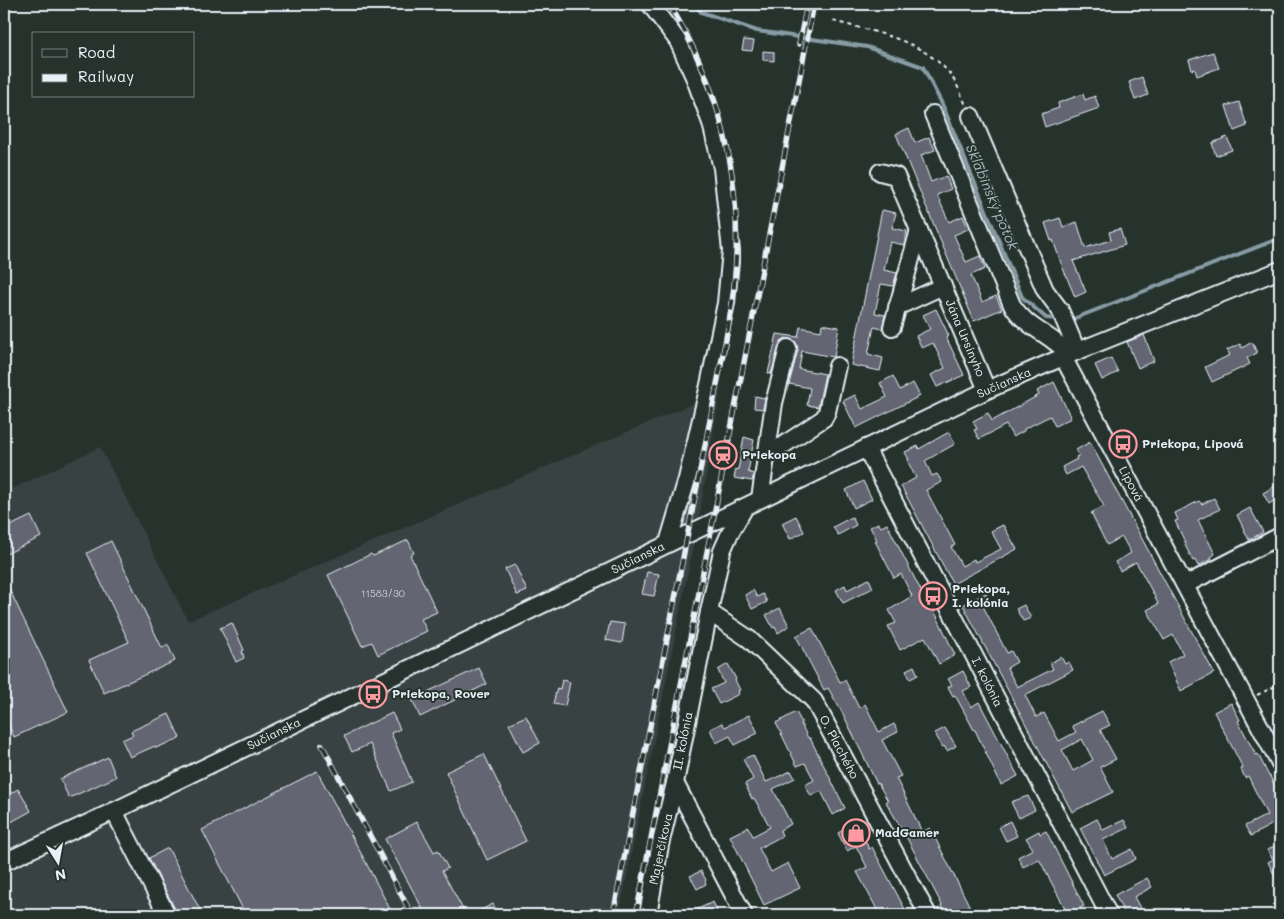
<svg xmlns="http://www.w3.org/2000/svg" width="1284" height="919" font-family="Mali,sans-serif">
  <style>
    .built { fill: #394242 }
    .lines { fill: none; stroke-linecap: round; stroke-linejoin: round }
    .stream { stroke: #889ca5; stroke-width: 4 }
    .building { fill: #646572; stroke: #e8f1f8; fill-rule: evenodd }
    .minor-casing { stroke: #e8f1f8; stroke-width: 20 }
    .path { stroke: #e8f1f8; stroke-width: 2; stroke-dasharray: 4 4; stroke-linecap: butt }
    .minor { stroke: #26332d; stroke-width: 16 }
    .rail-casing { stroke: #e8f1f8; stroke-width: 5.5 }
    .rail { stroke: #26332d; stroke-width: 4; stroke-dasharray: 11; stroke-linecap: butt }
    .labels { text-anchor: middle; stroke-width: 4; stroke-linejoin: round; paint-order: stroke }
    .number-label { font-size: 10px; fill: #c7ced6 }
    .street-label { font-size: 12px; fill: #e8f1f8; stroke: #26332d }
    .poi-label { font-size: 12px; font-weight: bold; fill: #e8f1f8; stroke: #26332d; text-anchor: start }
    .water-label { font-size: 14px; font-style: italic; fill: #a8b9c1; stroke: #26332d }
  </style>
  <rect width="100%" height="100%" fill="#26332d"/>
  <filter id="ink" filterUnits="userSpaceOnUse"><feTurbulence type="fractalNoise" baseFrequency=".02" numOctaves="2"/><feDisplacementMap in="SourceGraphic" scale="10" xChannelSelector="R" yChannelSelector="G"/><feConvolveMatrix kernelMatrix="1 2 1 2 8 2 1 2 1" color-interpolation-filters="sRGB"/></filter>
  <g filter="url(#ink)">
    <polygon class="built" points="720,392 700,512 619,915 4,915 4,493 100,447 188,621"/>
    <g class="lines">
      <g class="stream">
        <polyline points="695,4 701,12 757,31 867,47 923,67 942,104 1022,297 1046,318 1059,319"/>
        <polyline points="1069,319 1073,319 1280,238"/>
      </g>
    </g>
    <g class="building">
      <polygon points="744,40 754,41 752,51 742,50"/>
      <polygon points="763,51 774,52 774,61 763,60"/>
      <polygon points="1213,52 1219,68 1197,76 1195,69 1192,70 1189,60"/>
      <polygon points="1142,77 1148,95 1135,100 1129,82"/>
      <polygon points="1083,94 1085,100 1095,96 1099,108 1045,127 1041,114 1059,108 1058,103"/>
      <polygon points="1239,102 1247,126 1234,131 1226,106"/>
      <polygon points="909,128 915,143 929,137 935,150 921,155 931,182 946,176 951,189 937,195 949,222 963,216 968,229 954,235 966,262 980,256 985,269 971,275 982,302 996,296 1002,309 974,321 896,134"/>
      <polygon points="1227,137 1232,150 1216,156 1212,143"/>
      <polygon points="882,210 896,213 892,228 907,231 904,245 890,242 884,270 897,273 893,286 881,284 875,313 885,315 882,329 874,327 868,354 883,358 880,371 851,365"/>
      <polygon points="1060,218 1063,227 1077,222 1085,248 1111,240 1109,232 1120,229 1125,245 1073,261 1086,292 1075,297 1062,266 1053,240 1051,241 1045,223"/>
      <polygon points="936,309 949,336 946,337 964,375 937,387 931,375 945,368 933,343 922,348 916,336 930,329 923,315"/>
      <polygon points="822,324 839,327 834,357 802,351 799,369 825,374 818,407 807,405 810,388 789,384 798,350 797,345 795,341 786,338 781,341 771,374 768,373 777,334 798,337 800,327 821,331"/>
      <polygon points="1144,335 1154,361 1138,368 1127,342"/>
      <polygon points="1252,342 1257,353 1247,358 1250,364 1212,382 1205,367 1230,355 1227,350 1240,344 1242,348"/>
      <polygon points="1111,358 1118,372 1102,380 1095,365"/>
      <polygon points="893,376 900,390 913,383 920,396 856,428 843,401 855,395 862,409 887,397 880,383"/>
      <polygon points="1054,382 1071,418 1055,426 1050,416 1024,429 1024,431 1013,437 1006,425 979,439 974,430 977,429 973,421 988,413 992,421 1039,395 1037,391"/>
      <polygon points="755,396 765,398 763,409 754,408"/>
      <polygon points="949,432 955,444 925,461 932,476 937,474 942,482 926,490 955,545 951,547 962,566 974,559 975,562 1001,549 991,531 1003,525 1017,549 953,584 901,486 916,478 907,460 909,460 905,452 918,446 919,449"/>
      <polygon points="744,437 754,440 748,472 754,474 752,481 734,478 736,469 738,470"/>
      <polygon points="1090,442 1214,673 1181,691 1168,662 1183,654 1173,635 1164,640 1147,610 1158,604 1154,595 1136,562 1120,571 1115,562 1131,553 1122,537 1107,545 1091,513 1104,506 1081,467 1066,475 1062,467 1077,459 1076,457 1079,455 1076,450"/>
      <polygon points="863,481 872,499 854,508 846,490"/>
      <polygon points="1280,483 1280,497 1269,504 1263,493"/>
      <polygon points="1214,498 1220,509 1198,520 1215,554 1211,557 1212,559 1198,566 1195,560 1193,561 1185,545 1186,544 1175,521 1178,520 1175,513 1199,501 1202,504"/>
      <polygon points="1250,508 1263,532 1249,540 1237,515"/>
      <polygon points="31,516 41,537 4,555 4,529"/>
      <polygon points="796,516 804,532 790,539 782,523"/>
      <polygon points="852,517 856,525 838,535 833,527"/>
      <polygon points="878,523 881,527 887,524 917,583 932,611 934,610 955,655 939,664 925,637 900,650 888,626 896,623 889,610 912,596 901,574 894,578 875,541 877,540 870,527"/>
      <polygon points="408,540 414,553 410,555 437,612 421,619 427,631 378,655 372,642 362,646 328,575 371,554 373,556"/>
      <polygon points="111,541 162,648 168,645 175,661 104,693 89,660 129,642 87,553"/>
      <polygon points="515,565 527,591 517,595 505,569"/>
      <polygon points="647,572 659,574 654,596 642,594"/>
      <polygon points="4,578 68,712 14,737 4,715"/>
      <polygon points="869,579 873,588 843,603 836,590 845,585 847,590"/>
      <polygon points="753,590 757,597 763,594 767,602 752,609 745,595"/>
      <path d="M 986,593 L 990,602 L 983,606 L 1007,653 L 1011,651 L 1017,662 L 1007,668 L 1017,687 L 1053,669 L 1050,663 L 1061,657 L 1065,664 L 1069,662 L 1073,670 L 1025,695 L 1036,717 L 1044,713 L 1059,741 L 1076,732 L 1072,726 L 1102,711 L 1110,725 L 1100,730 L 1116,759 L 1100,767 L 1113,792 L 1072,812 L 963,605 ZM 1082,739 L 1093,760 L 1073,771 L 1062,750 Z"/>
      <polygon points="1024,605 1031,618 1023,621 1016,609"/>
      <polygon points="780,608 789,626 778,633 775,627 773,628 766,615"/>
      <polygon points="610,622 625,624 622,643 606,640"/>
      <polygon points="232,623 244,650 242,651 244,658 236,662 220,628"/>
      <polygon points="812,628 840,682 845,680 859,708 865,704 879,732 894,724 898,732 882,740 901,776 896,778 922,832 930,828 974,915 945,915 941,906 942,905 908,840 886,802 888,801 878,783 877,784 843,714 828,688 824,690 796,636"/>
      <polygon points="728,664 736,679 735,680 740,690 738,691 739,694 719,704 711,689 724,683 718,670"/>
      <polygon points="914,666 918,675 910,679 906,670"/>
      <polygon points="479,668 487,684 420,717 412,699"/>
      <polygon points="963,671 971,687 963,691 971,707 979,702 1018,776 1001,785 975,730 974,730 955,695 953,696 948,687 952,685 948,679"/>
      <polygon points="562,680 570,682 565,706 553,704 557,688 560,689"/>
      <polygon points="1231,703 1240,720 1238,721 1256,755 1258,754 1269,776 1270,776 1280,799 1280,820 1251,836 1245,826 1267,815 1248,776 1245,778 1241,769 1243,768 1214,712"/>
      <polygon points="796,712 802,723 801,724 808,738 810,738 845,808 833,815 821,791 811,796 805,785 814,780 805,763 797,766 776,723"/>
      <polygon points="392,713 400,729 391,733 412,782 391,791 370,744 352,752 344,736"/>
      <polygon points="169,714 180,738 156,748 155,746 130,757 122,740 133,735 131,731"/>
      <polygon points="749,715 758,733 735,745 730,736 716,743 710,729 722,723 725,727"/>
      <polygon points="526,716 540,743 523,752 509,724"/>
      <polygon points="945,728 956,746 947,751 944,746 942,747 935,733"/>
      <polygon points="484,754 526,841 487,860 446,772"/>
      <polygon points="753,755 766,782 791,771 795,778 773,789 791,824 780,830 782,836 759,848 771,872 788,863 800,888 764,905 730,836 748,827 753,836 770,827 754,798 752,799 745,784 753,779 743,759"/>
      <polygon points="108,757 116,777 69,798 60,779"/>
      <polygon points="317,771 364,859 393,915 246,915 202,830"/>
      <polygon points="18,789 31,811 4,826 4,797"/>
      <polygon points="1028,796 1035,810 1019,818 1011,802"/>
      <polygon points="1097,819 1103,830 1124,820 1128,828 1103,840 1112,859 1132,849 1136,859 1104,875 1080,828"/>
      <polygon points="1010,821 1017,836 1006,841 999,827"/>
      <polygon points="417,822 434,852 438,850 448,868 442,871 466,915 426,915 385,839"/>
      <polygon points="855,824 862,839 864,838 869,849 872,847 908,915 880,915 857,872 867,867 856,846 847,851 838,833"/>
      <polygon points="1039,831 1040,834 1046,831 1084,906 1068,914 1039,859 1023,867 1018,857 1033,849 1026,838"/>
      <polygon points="1280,843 1280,853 1272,858 1267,850"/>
      <polygon points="168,848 200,910 190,915 178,915 149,858"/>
      <polygon points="1277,857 1280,863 1280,887 1268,862"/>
      <polygon points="701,871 706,880 705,881 706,884 697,889 690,876"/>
      <polygon points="1147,878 1152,887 1134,897 1144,915 1125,915 1115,895"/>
      <polygon points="713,902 719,915 685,915"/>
      <polygon points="493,904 499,915 471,915"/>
    </g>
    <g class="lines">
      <g class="minor-casing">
        <g id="minor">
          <polyline points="650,4 678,41 695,79 711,123 722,168 731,251 726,303 709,385 687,479 668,543"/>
          <path d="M 933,114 L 1012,305 C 1029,331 1051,333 1069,355"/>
          <polyline points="971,116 1045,290 1060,310 1077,351"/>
          <polyline points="880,172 896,176 987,390"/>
          <polyline points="897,307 943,286"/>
          <polyline points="892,327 919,230"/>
          <polyline points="1063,357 1280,764"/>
          <polyline points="866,448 1109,915"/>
          <polyline points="767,456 824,418 827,412 837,366"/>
          <polyline points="760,499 774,403 788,348"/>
          <polyline points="1185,585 1280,536"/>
          <polyline points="709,612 749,639 814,701 928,915"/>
          <polyline points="114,811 167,915"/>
          <polyline points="4,862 114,811 987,390 1063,357 1280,270"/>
          <polyline points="648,915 660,845 675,783"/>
          <polyline points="744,915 675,783 709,612 722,551 730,533 745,507"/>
        </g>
      </g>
      <g class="path">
        <path d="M 833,21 C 874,32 921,39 950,74 C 957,83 961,95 966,105"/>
        <polyline points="1257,695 1280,684"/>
      </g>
      <use href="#minor" class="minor"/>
      <g class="rail-casing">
        <g id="rail">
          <polyline points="799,44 807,4"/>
          <polyline points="322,745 412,915"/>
          <path d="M 613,915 L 728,328 C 749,213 731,104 669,4"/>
          <polyline points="636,915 814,4"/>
        </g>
      </g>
      <use href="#rail" class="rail"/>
    </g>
  </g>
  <defs>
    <g id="bus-ring" transform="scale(1.4375)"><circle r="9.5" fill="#26332d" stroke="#ff9aa2" stroke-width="1.5"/><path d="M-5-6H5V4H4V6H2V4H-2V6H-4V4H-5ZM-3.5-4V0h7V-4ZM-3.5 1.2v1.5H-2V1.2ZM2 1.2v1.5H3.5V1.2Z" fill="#ff9aa2"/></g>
    <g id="station-ring" transform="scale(1.4375)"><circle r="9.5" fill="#26332d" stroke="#ff9aa2" stroke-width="1.5"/><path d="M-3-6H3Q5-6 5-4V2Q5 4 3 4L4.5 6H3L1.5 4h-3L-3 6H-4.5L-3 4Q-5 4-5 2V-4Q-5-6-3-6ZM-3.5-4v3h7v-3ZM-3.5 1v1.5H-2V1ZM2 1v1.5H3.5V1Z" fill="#ff9aa2"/></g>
    <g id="shop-ring" transform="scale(1.4375)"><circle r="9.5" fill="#26332d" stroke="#ff9aa2" stroke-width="1.5"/><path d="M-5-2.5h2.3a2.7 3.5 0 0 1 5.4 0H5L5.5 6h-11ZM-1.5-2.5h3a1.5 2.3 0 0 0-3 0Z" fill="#ff9aa2"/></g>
  </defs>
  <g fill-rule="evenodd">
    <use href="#bus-ring" x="1123" y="444"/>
    <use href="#station-ring" x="723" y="455"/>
    <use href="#bus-ring" x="933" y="596"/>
    <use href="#bus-ring" x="373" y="694"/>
    <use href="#shop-ring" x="856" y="833"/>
  </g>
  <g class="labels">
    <g class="number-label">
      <text x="383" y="597">11583/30</text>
    </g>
    <g class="street-label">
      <text transform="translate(965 338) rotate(67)" y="4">Jána Ursínyho</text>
      <text transform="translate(1004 383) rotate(-24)" y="4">Sučianska</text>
      <text transform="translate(1131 484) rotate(62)" y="4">Lipová</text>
      <text transform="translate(638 558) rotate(-26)" y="4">Sučianska</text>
      <text transform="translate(987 682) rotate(63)" y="4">I. kolónia</text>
      <text transform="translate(274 734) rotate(-26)" y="4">Sučianska</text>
      <text transform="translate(683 741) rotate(-79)" y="4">II. kolónia</text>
      <text transform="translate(839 747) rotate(62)" y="4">O. Plachého</text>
      <text transform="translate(661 849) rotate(-78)" y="4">Majerčíkova</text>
    </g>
    <g class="poi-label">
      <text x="1142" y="448">Priekopa, Lipová</text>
      <text x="742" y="459">Priekopa</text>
      <text x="952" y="593">Priekopa,<tspan x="952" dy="14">I. kolónia</tspan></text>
      <text x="392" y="698">Priekopa, Rover</text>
      <text x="875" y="837">MadGamer</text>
    </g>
    <g class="water-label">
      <text transform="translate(992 197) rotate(67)" y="5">Sklabinský potok</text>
    </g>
  </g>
  <rect width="1284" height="919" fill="none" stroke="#26332d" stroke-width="20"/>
  <rect x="10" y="10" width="1264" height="899" fill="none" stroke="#e8f1f8" stroke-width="2" filter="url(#ink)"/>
  <rect x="32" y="32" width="162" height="65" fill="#26332d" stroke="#747f7e"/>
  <rect x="42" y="49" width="25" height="8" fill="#26332d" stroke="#747f7e"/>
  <text x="78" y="58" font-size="15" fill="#e8f1f8">Road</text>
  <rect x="42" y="74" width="25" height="8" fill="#e8f1f8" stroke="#747f7e"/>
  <text x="78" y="82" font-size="15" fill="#e8f1f8">Railway</text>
  <g transform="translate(58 862) rotate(169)" stroke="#26332d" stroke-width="4" paint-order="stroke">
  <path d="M0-4L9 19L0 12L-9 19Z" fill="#e8f1f8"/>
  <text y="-8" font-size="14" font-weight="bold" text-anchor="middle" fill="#e8f1f8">N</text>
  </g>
</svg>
